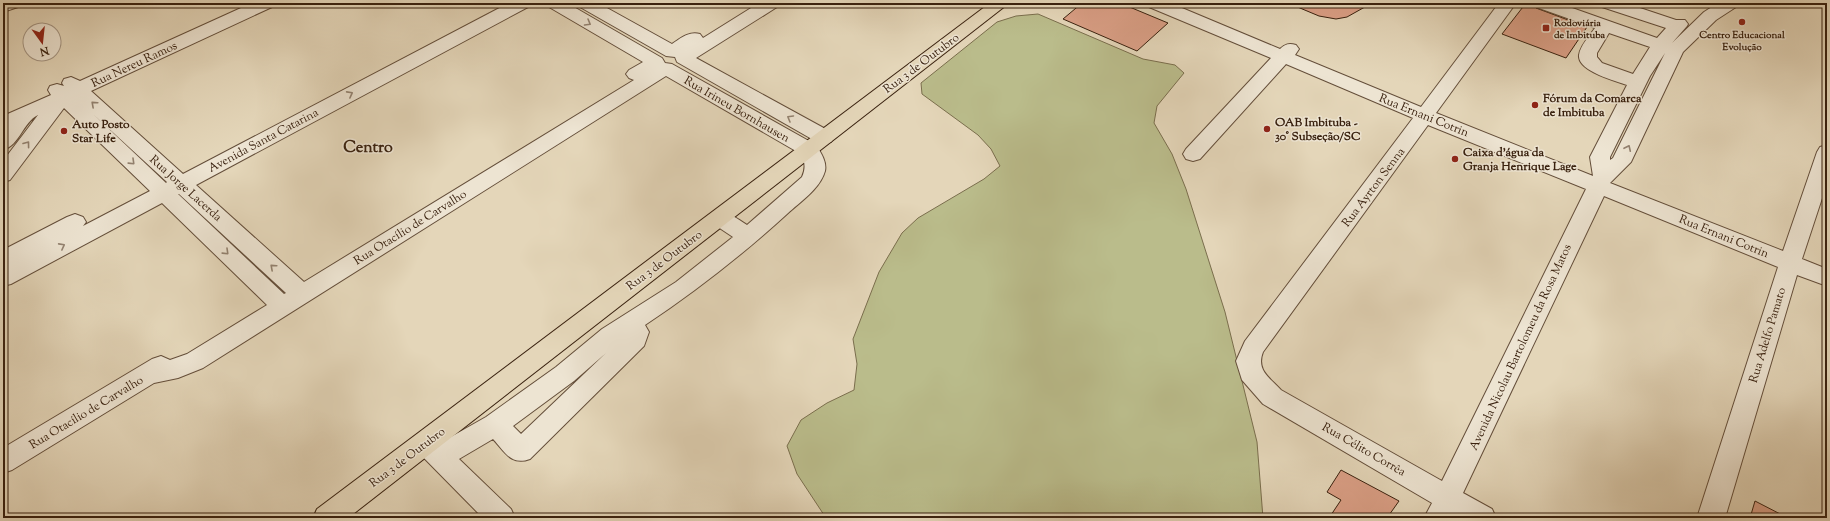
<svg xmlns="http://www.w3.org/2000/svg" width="1830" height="521" font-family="'Sorts Mill Goudy',serif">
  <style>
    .green { fill: #babc8b; stroke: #7a6e4d }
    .building { fill: #dba087; stroke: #39210f }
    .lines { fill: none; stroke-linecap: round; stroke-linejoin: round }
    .minor-casing { stroke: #644e3a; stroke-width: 2 }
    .major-casing { stroke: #39210f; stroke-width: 2 }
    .minor { fill: #ede4d2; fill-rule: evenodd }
    .major { fill: #e4d6b9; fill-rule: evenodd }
    .oneway { stroke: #938270 }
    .poi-dot { fill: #8f2418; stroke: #ede4d2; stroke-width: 1.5 }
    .labels { text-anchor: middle; stroke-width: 3; stroke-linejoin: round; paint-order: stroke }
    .far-poi-label { font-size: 10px; font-weight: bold; fill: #39210f; stroke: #ede4d2; text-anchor: start }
    .street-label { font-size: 12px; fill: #39210f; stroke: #ede4d2 }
    .poi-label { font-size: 12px; font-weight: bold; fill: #39210f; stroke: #ede4d2; text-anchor: start }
    .district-label { font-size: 16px; font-weight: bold; fill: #39210f; stroke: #ede4d2 }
  </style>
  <rect width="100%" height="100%" fill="#e4d6b9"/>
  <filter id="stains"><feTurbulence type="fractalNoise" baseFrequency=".005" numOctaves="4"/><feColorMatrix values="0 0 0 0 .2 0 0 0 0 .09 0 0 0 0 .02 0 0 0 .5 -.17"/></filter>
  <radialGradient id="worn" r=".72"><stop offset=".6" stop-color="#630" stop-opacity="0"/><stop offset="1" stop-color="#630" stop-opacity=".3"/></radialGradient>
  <polygon class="green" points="1038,14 1143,59 1175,65 1184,73 1157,106 1154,123 1172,154 1186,189 1225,312 1257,442 1263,518 826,518 797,474 787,446 801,420 827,403 854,390 857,364 853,339 879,272 902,233 918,218 984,179 1000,166 991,149 978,135 922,94 921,83 997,22 1016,16"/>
  <g class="building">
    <polygon points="1082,3 1120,3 1168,23 1137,51 1063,19"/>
    <polygon points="1288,3 1372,3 1347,17 1336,19 1319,16"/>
    <polygon points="1526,3 1533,3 1536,8 1587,27 1566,58 1502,34"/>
    <polygon points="1341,470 1399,501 1387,518 1329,518 1341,500 1327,492"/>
    <polygon points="1755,501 1788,518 1750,518"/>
  </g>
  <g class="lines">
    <g class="minor-casing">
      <g id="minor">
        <polygon points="3,3 20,3 18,7 3,12"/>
        <path d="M 252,3 L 274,3 L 272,7 L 91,91 L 183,174 L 509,3 L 530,3 L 528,7 L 196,185 L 304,282 L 634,80 L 629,78 L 626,74 L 629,70 L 643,62 L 549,7 L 547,3 L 567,3 L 662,58 L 665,63 L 672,64 L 816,145 C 821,153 827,162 825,171 C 820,189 800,202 787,214 C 742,255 696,291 645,325 L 649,332 L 644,346 L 530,459 C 511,466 505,452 493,439 L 459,459 L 511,509 L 515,518 L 483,518 L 421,455 L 417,447 L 421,439 L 430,436 L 442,442 L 486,417 L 556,367 L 602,329 L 676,282 L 733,237 L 712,223 L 708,218 L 712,213 C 725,209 736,218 747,225 L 802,177 C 806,168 805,162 801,154 L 666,76 L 203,368 L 178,378 L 154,383 L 12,470 L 3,473 L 3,448 L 152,359 L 161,356 L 170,360 L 187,354 L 267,305 L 162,203 L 11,284 L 3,286 L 3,250 L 67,217 L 75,214 L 83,217 L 86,222 L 83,226 L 150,191 L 64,108 L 10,180 L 3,182 L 3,161 L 38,115 C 23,122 20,145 3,150 L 3,116 L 51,95 L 48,90 L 50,86 L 57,84 L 64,86 L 62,83 L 64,79 L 71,77 L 80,81 ZM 93,114 L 167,182 L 166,183 ZM 178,194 L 179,194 L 286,293 L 284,294 ZM 606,353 L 521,434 L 513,426 L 574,381 Z"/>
        <path d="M 578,3 L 598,3 L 672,44 C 681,38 689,31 700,34 L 703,38 L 759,3 L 779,3 L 777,7 L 696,58 L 831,132 L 834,137 L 831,142 L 824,143 L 817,142 L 677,62 L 675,57 L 666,56 L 580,7 Z"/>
        <path d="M 1147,3 L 1170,3 L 1280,49 C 1285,44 1289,43 1296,45 L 1299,49 L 1295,55 L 1421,107 L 1499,3 L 1516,3 L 1436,113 L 1593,176 L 1590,157 L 1627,85 C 1616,81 1577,71 1579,55 C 1580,46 1590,35 1595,28 L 1536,7 L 1534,3 L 1558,3 L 1657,38 L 1666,28 L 1602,7 L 1600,3 L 1625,3 L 1676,20 L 1685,20 L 1688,24 L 1687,26 L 1672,43 L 1704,12 L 1718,3 L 1738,3 L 1736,7 L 1716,20 L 1683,52 L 1631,162 L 1610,183 L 1783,251 L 1817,152 L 1820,147 L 1827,145 L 1827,183 L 1802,259 L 1827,269 L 1827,286 L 1797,275 L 1725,518 L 1697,518 L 1778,267 L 1604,196 L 1463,493 L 1492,509 L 1496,518 L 1458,518 L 1453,515 L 1452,518 L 1424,518 L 1432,503 L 1263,404 L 1242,380 L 1236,361 L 1245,341 L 1413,118 L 1286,64 L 1200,159 L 1193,161 L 1186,159 L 1183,154 L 1186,149 L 1271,58 L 1149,7 ZM 1609,33 L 1650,47 L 1633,74 L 1602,63 L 1597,57 L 1597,53 ZM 1665,53 L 1613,158 L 1610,160 L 1610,157 L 1650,76 ZM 1428,125 L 1586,189 L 1442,481 L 1281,390 C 1269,377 1256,370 1263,352 Z"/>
      </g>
    </g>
    <g class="major-casing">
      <polygon id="major" points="990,3 1009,3 348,518 313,518 317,509"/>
    </g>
    <use href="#minor" class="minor"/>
    <use href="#major" class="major"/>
  </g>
  <defs><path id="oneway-chevron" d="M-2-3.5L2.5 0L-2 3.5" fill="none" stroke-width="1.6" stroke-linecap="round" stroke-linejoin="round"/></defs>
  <g class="oneway">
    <use href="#oneway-chevron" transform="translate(588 23) rotate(30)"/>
    <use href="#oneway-chevron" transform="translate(350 94) rotate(-28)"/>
    <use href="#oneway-chevron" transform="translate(94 104) rotate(-138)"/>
    <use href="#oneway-chevron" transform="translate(790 118) rotate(-150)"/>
    <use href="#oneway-chevron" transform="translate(27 144) rotate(-53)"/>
    <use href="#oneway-chevron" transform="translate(1628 148) rotate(-65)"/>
    <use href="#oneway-chevron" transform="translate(132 162) rotate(44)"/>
    <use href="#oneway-chevron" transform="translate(62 246) rotate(-28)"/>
    <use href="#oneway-chevron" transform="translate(226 252) rotate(44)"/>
    <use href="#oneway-chevron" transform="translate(273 267) rotate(-138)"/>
  </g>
  <g class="poi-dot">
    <circle cx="1742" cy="22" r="4"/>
    <rect x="1542" y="24" width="8" height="8" rx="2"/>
    <circle cx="1535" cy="105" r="4"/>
    <circle cx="1267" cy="129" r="4"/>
    <circle cx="64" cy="131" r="4"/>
    <circle cx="1455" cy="159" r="4"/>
  </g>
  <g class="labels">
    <g class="far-poi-label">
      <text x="1554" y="26">Rodoviária<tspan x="1554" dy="12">de Imbituba</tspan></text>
      <text x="1742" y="38" text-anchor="middle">Centro Educacional<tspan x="1742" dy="12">Evolução</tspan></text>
    </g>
    <g class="street-label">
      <text transform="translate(921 63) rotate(-37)" y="4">Rua 3 de Outubro</text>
      <text transform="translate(134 64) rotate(-25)" y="4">Rua Nereu Ramos</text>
      <text transform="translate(737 109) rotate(30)" y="4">Rua Irineu Bornhausen</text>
      <text transform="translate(1424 115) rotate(22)" y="4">Rua Ernani Cotrin</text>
      <text transform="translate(263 140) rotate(-28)" y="4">Avenida Santa Catarina</text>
      <text transform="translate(1373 187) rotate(-53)" y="4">Rua Ayrton Senna</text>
      <text transform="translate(186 188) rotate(42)" y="4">Rua Jorge Lacerda</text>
      <text transform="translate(410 227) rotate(-32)" y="4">Rua Otacílio de Carvalho</text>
      <text transform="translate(1724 236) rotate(22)" y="4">Rua Ernani Cotrin</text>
      <text transform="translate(664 260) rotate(-37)" y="4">Rua 3 de Outubro</text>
      <text transform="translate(1767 335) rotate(-73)" y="4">Rua Adelfo Pamato</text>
      <text transform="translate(1520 347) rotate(-65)" y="4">Avenida Nicolau Bartolomeu da Rosa Matos</text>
      <text transform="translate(86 412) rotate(-31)" y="4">Rua Otacílio de Carvalho</text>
      <text transform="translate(1364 449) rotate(30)" y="4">Rua Célito Corrêa</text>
      <text transform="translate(407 457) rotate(-37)" y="4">Rua 3 de Outubro</text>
    </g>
    <g class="poi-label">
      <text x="1543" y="102">Fórum da Comarca<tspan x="1543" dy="14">de Imbituba</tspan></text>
      <text x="1275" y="126">OAB Imbituba -<tspan x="1275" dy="14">30° Subseção/SC</tspan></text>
      <text x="72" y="128">Auto Posto<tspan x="72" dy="14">Star Life</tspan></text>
      <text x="1463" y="156">Caixa d'água da<tspan x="1463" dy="14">Granja Henrique Lage</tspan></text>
    </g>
    <g class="district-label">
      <text x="368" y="152">Centro</text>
    </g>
  </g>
  <rect width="1830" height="521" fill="none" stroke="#e4d6b9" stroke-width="16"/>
  <rect x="4" y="4" width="1822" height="513" fill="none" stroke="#39210f" stroke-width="2"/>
  <rect x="8" y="8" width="1814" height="505" fill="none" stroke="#39210f"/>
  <g transform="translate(42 42) rotate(165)"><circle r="19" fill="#ede4d2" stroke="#a59684"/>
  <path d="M0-3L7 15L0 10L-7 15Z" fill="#8f2418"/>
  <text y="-6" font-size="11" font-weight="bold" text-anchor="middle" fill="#39210f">N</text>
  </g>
  <rect width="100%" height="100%" filter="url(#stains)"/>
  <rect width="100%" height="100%" fill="url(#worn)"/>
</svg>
